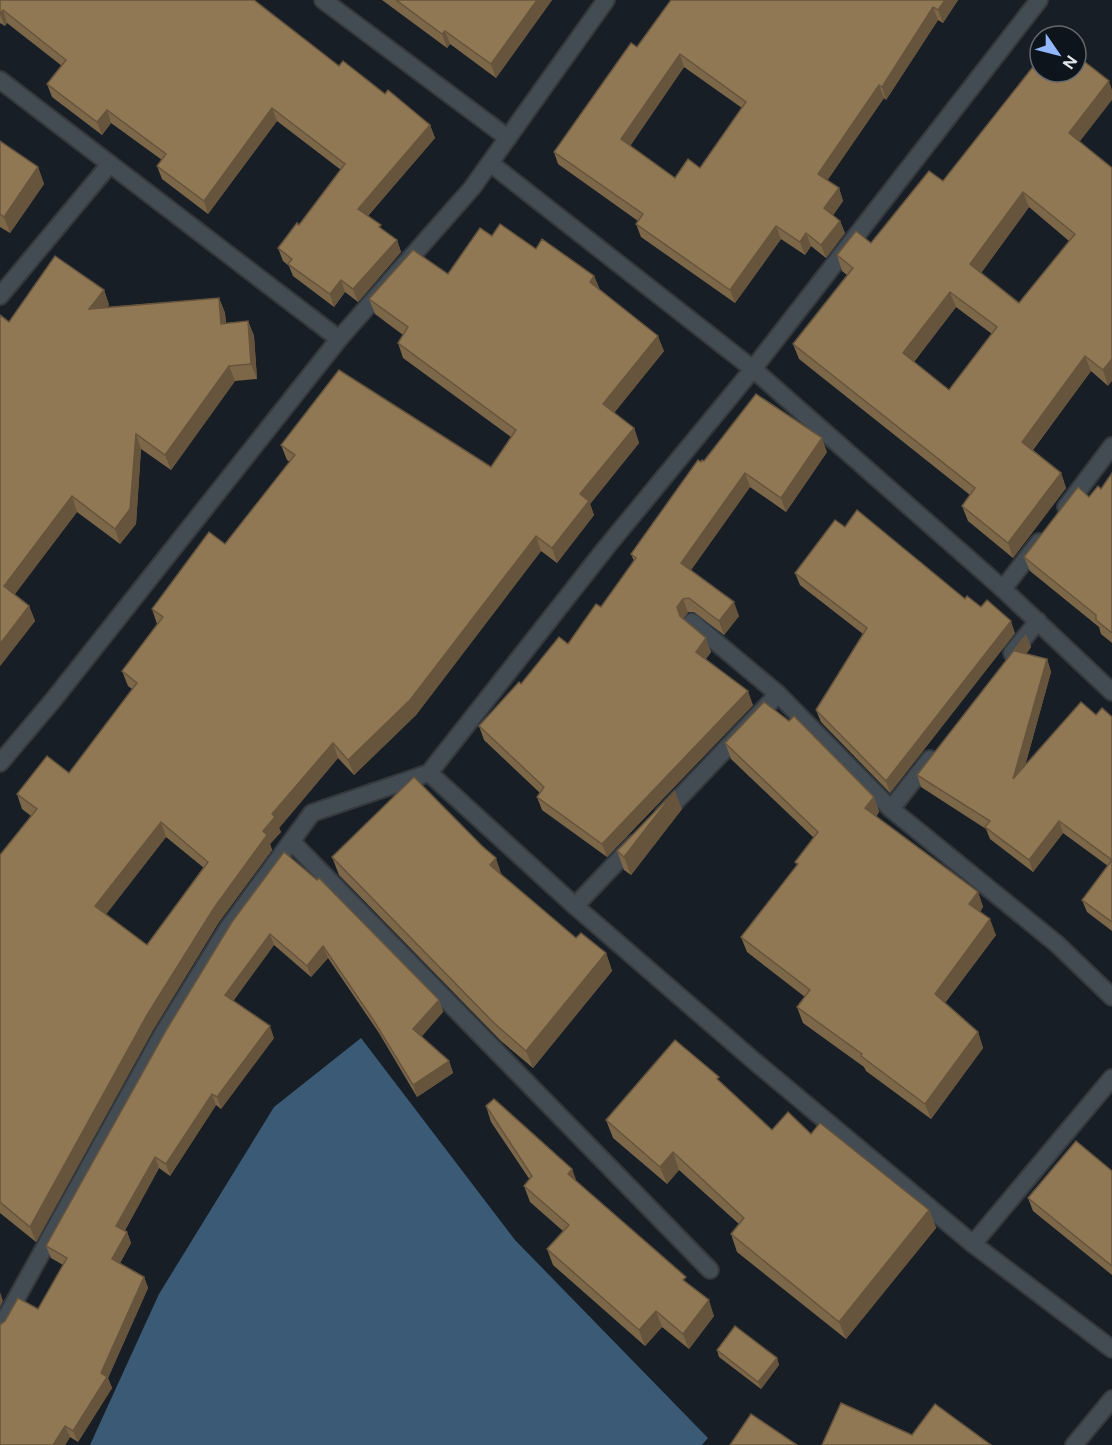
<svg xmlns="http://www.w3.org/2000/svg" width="1112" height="1445" font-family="Figtree,sans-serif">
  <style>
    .water { fill: #3a5a75 }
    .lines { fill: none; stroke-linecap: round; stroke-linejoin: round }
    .minor-casing { stroke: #34393e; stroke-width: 20 }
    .minor { stroke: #434b53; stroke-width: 16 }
    .wall { fill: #7d6749; fill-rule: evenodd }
    .shaded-wall { fill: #66543c }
    .building { fill: #917855; stroke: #66543c; stroke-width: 1.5; fill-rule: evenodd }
  </style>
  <rect width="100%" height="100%" fill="#171e25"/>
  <polygon class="water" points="361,1038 515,1240 708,1438 702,1445 90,1445 159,1294 274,1107"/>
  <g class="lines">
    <g class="minor-casing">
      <g id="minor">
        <polyline points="323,0 508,138"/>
        <polyline points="0,80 339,339"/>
        <polyline points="490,163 753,369 1003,589 1112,692"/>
        <polyline points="0,296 110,164"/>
        <polyline points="1066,507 1112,446"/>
        <polyline points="1003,589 1039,542"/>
        <polyline points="692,622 778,694 891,809 1057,944 1112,997"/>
        <polyline points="1012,653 1038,621"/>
        <polyline points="0,763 54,699 339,339 472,188 606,0"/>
        <polyline points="429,773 575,906 753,1060 973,1244 1112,1349"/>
        <polyline points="891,809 930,759"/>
        <polyline points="663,815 778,694"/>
        <polyline points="292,842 710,1270"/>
        <polyline points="575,906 634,844"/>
        <polyline points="973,1244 1112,1078"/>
        <polyline points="0,1328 162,1035 228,928 312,813 429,773 605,549 753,369 1039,0"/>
        <polyline points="1074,1445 1112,1399"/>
      </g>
    </g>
    <use href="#minor" class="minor"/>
  </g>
  <g class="wall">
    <polygon points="0,0 339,66 385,94 430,125 435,138 368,216 382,229 397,240 401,252 358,302 345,292 334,307 293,276 289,266 283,261 278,248 299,225 341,170 277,121 208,214 162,179 157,166 162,160 111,123 102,135 52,97 47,84 62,66 7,23 5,26 0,23"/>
    <polygon points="382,0 552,0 496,78 450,44 447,48"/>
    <path d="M 958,0 L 943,23 L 938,20 L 886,100 L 884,98 L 827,180 L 839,188 L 843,201 L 833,215 L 840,221 L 845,233 L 826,258 L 811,246 L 805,255 L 781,239 L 735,303 L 641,237 L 636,224 L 638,221 L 558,164 L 554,152 L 637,47 ZM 684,67 L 742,108 L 700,168 L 675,178 L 630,146 Z"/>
    <polygon points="0,141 38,167 44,184 10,233 0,227"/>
    <path d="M 1080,142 L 1108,386 L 1091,371 L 1033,450 L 1061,473 L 1066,488 L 1013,558 L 968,521 L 962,506 L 970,495 L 799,359 L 793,344 L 847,275 L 842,271 L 837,255 L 871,243 L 943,181 ZM 1029,207 L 1069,241 L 1019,303 L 981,273 ZM 956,307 L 992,334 L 949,390 L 914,362 Z"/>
    <path d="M 492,236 L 536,249 L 594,276 L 600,290 L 664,351 L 614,413 L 634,428 L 639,443 L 590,504 L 594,515 L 557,563 L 541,551 L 416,715 L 354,775 L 338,758 L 279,828 L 281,832 L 270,844 L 272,850 L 219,922 L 153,1030 L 36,1242 L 0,1213 L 0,855 L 31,816 L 22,809 L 17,794 L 69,773 L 132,689 L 128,686 L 122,671 L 157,624 L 152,609 L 225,544 L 290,462 L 287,460 L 281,445 L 491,467 L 511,437 L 403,358 L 398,343 L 403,335 L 375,314 L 369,299 L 448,274 ZM 166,837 L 204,868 L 147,945 L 106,914 Z"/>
    <polygon points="104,290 109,305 107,307 219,298 225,313 226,323 248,321 254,336 257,379 235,381 171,470 141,449 136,524 120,544 77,512 14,595 29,606 35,621 0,666 9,322"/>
    <polygon points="827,452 786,512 750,487 691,570 739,616 724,635 694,612 688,612 683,619 711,652 706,659 753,705 607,857 542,810 537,797 540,793 484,740 479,726 521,684 568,644 601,607 634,561 631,554 701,462 704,461"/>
    <polygon points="1112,473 1112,643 1101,634 1099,627 1030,571 1024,557 1089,497 1101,489"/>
    <polygon points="845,527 965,599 1015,633 890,793 821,722 816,710 863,634 800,585 795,573"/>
    <polygon points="1026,635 1031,647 1026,654 1047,659 1051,672 1025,766 1096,715 1112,717 1112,931 1087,912 1082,900 1108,866 1063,833 1033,872 990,839 986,829 921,787 917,775"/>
    <polygon points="725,743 874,797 879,812 876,817 978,892 983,907 980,912 996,935 945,1003 978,1032 983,1048 931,1119 866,1071 864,1067 803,1023 797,1007 805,997 747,952 741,937 797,865 795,862 814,838 731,759"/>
    <polygon points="682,809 631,875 624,870 617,851"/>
    <polygon points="284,852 439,1000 443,1012 421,1036 449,1061 453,1073 417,1097 379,1033 328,958 311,977 274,945 233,1001 274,1038 221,1109 216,1105 170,1176 159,1168 125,1230 127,1232 131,1243 120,1263 144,1277 148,1288 108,1378 112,1388 78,1442 70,1437 65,1445 0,1445 38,1309 63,1265 51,1258 46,1246"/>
    <polygon points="332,857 502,876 576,938 606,953 612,971 533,1068 501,1041 339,875"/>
    <polygon points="720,1082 772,1130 811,1134 929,1210 936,1228 846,1339 737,1252 731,1234 739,1224 679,1170 667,1184 613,1138 606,1120"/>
    <polygon points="486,1106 572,1169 576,1181 689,1285 714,1316 689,1349 662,1327 645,1346 553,1265 547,1249 563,1231 530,1202 524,1186 530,1180 491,1122"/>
    <polygon points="1112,1171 1112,1275 1033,1211 1028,1198"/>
    <polygon points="717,1350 777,1358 779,1365 761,1389 719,1357"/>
  </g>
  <g class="shaded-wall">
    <polygon points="537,0 552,0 496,78 491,64"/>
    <polygon points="945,0 958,0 943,23 938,10"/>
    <polygon points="933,7 938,20 886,100 882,87"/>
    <polygon points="3,10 7,23 5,26 0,14"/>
    <polygon points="445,31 450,44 447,48 442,34"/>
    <polygon points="680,54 684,67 626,152 621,139"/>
    <polygon points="1109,81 1112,90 1112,100 1074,149 1069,133"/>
    <polygon points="879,85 884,98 823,187 818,174"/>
    <polygon points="272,108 277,121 208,214 204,201"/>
    <polygon points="107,110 111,123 102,135 97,122"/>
    <polygon points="430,125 435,138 363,221 358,209"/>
    <polygon points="38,167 44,184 10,233 4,217"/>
    <polygon points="839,188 843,201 829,221 824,208"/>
    <polygon points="1023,192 1029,207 976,280 970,264"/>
    <polygon points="840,221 845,233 826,258 821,245"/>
    <polygon points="776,226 781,239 735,303 730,290"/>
    <polygon points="806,233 811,246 805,255 800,242"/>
    <polygon points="397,240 401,252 358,302 353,289"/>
    <polygon points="594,276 600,290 590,282"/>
    <polygon points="341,280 345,292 334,307 330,294"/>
    <polygon points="104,290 109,305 95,324 89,309"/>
    <polygon points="950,292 956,307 908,369 903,353"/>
    <polygon points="219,298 225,313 227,339 221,324"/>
    <polygon points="248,321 254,336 257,379 251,364"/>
    <polygon points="658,336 664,351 609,419 603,404"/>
    <polygon points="1085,356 1091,371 1027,457 1022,442"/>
    <polygon points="1112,359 1112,381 1108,386 1103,370"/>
    <polygon points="229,366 235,381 171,470 165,455"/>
    <polygon points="634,428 639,443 590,504 594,515 557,563 552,548 580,494"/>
    <polygon points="136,434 141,449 136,524 120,544 115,529"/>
    <polygon points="822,438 827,452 786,512 781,498"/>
    <polygon points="745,473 750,487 686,577 681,563"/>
    <polygon points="1061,473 1066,488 1013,558 1008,543"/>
    <polygon points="72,496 77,512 9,602 4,586"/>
    <polygon points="536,536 541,551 416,715 354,775 348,760"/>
    <polygon points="683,599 688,612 682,621 677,607"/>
    <polygon points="734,602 739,616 724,635 719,621"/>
    <polygon points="29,606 35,621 0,666 0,644"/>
    <polygon points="1011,621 1015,633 890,793 886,781"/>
    <polygon points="1026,635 1031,647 1020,663 1015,651"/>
    <polygon points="706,638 711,652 701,665 696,652"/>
    <polygon points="1047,659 1051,672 1018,791 1013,779"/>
    <polygon points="748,691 753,705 607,857 602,844"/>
    <polygon points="333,743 338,758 279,828 281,832 270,844 272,850 219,922 153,1030 36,1242 30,1227 147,1015 272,814"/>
    <polygon points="675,791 682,809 631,875 624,857"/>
    <polygon points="874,797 879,812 870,824 865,808"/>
    <polygon points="1059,821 1063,833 1033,872 1029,860"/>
    <polygon points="161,822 166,837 101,921 95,906"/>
    <polygon points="496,858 502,876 490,865"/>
    <polygon points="978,892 983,907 975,919 969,904"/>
    <polygon points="990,919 996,935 940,1009 935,994"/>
    <polygon points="270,934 274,945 229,1007 225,995"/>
    <polygon points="323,946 328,958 311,977 307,966"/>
    <polygon points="606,953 612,971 533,1068 526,1051"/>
    <polygon points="439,1000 443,1012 418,1041 413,1029"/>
    <polygon points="270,1026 274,1038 221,1109 217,1097"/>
    <polygon points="978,1032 983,1048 931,1119 925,1104"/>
    <polygon points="449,1061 453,1073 417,1097 413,1085"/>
    <polygon points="212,1094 216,1105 170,1176 166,1164"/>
    <polygon points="673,1152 679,1170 667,1184 660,1167"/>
    <polygon points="155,1157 159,1168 121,1238 116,1226"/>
    <polygon points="572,1169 578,1185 568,1174"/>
    <polygon points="929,1210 936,1228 846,1339 839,1322"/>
    <polygon points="127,1232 131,1243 116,1270 112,1259"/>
    <polygon points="144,1277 148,1288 108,1378 112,1388 78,1442 73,1431"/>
    <polygon points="0,1292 3,1301 0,1307"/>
    <polygon points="709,1300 714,1316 689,1349 683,1334"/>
    <polygon points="656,1311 662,1327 645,1346 639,1330"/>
    <polygon points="777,1358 779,1365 761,1389 758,1382"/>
    <polygon points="65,1426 70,1437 65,1445 53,1445"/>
  </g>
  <g class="building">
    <polygon points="0,0 254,0 339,66 343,61 385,94 388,90 430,125 358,209 381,225 379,227 397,240 353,289 341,280 330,294 288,264 292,259 278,248 297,223 299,225 345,164 272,108 204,201 157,166 166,154 107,110 97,122 47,84 66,60 3,10 0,14"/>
    <polygon points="396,0 537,0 491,64 445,31 442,34"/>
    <path d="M 671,0 L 945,0 L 938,10 L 933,7 L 882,87 L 879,85 L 818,174 L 839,188 L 824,208 L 840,221 L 821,245 L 806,233 L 800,242 L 776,226 L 730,290 L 636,224 L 643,214 L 554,152 L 631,43 L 637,47 ZM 680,54 L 746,102 L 700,168 L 688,159 L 675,178 L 621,139 Z"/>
    <path d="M 1076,55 L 1109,81 L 1069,133 L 1112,168 L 1112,359 L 1103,370 L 1085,356 L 1022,442 L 1061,473 L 1008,543 L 962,506 L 975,488 L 793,344 L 853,268 L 837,255 L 856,231 L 871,243 L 929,171 L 943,181 L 1040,58 L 1040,72 L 1076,72 ZM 1023,192 L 1075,234 L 1019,303 L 970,264 ZM 950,292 L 997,327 L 949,390 L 903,353 Z"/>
    <polygon points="0,141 38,167 4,217 0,214"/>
    <path d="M 500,224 L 536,249 L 542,239 L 594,276 L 590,282 L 658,336 L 603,404 L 634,428 L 580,494 L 589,501 L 552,548 L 536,536 L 410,700 L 348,760 L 333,743 L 272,814 L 275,817 L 263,831 L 267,835 L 214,908 L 147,1015 L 30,1227 L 0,1202 L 0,855 L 37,809 L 17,794 L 47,756 L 69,773 L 137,683 L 122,671 L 163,617 L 152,609 L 209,532 L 225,544 L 295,455 L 281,445 L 339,370 L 491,467 L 516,430 L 398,343 L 408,327 L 369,299 L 413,250 L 448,274 L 480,228 L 492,236 ZM 161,822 L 208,862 L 147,945 L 95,906 Z"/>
    <polygon points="55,256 104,290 89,309 219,298 221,324 248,321 251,364 229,366 165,455 136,434 130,509 115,529 72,496 4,586 29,606 0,644 0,315 9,322"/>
    <polygon points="756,394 822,438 781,498 745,473 681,563 734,602 719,621 689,598 683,599 677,607 680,616 706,638 696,652 748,691 602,844 537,797 544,787 479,726 519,682 521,684 559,637 568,644 596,604 601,607 636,558 631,554 698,460 701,462 702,460 704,461"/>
    <polygon points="1112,473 1112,633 1096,620 1096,615 1024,557 1078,487 1089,497 1098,486 1101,489"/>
    <polygon points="857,510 965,599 967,596 981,607 987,600 1011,621 886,781 816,710 867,628 795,573 835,520 845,527"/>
    <polygon points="1026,635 1015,651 1047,659 1013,779 1081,702 1096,715 1102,708 1112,717 1112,860 1059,821 1029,860 985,827 990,821 917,775"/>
    <polygon points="764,702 789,721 794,716 874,797 865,808 978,892 969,904 990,919 935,994 978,1032 925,1104 861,1056 862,1054 797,1007 810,990 741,937 798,864 795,862 818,832 725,743"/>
    <polygon points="414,777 482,846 496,858 490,865 576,938 581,933 606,953 526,1051 494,1023 332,857"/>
    <polygon points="675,791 624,857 617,851"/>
    <polygon points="284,852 317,880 319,878 439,1000 413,1029 449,1061 413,1085 374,1021 323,946 307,966 270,934 225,995 270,1026 217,1097 212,1094 166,1164 155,1157 116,1226 127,1232 112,1259 144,1277 101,1373 107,1377 73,1431 65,1426 53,1445 0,1445 0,1325 5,1321 18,1298 38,1309 67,1258 46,1246 167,1029 232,922"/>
    <polygon points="1112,860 1112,922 1082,900"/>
    <polygon points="675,1040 719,1077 717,1079 772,1130 788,1112 811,1134 820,1123 929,1210 839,1322 731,1234 744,1218 673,1152 660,1167 606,1120"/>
    <polygon points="494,1099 572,1169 568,1174 686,1277 683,1280 709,1300 683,1334 656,1311 639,1330 547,1249 569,1225 524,1186 532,1176 486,1106"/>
    <polygon points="1076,1141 1112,1171 1112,1266 1028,1198"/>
    <polygon points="735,1326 777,1358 758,1382 717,1350"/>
    <polygon points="841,1403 912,1435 935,1404 991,1445 822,1445"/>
    <polygon points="751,1414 797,1445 730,1445"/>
  </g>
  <g transform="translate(1058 54) rotate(125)"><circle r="28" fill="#0e141b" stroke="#62686e" stroke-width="1.5"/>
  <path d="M0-4.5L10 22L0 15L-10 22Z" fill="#93b7fd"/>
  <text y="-9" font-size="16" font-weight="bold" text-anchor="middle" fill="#e0e5ea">N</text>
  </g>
</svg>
